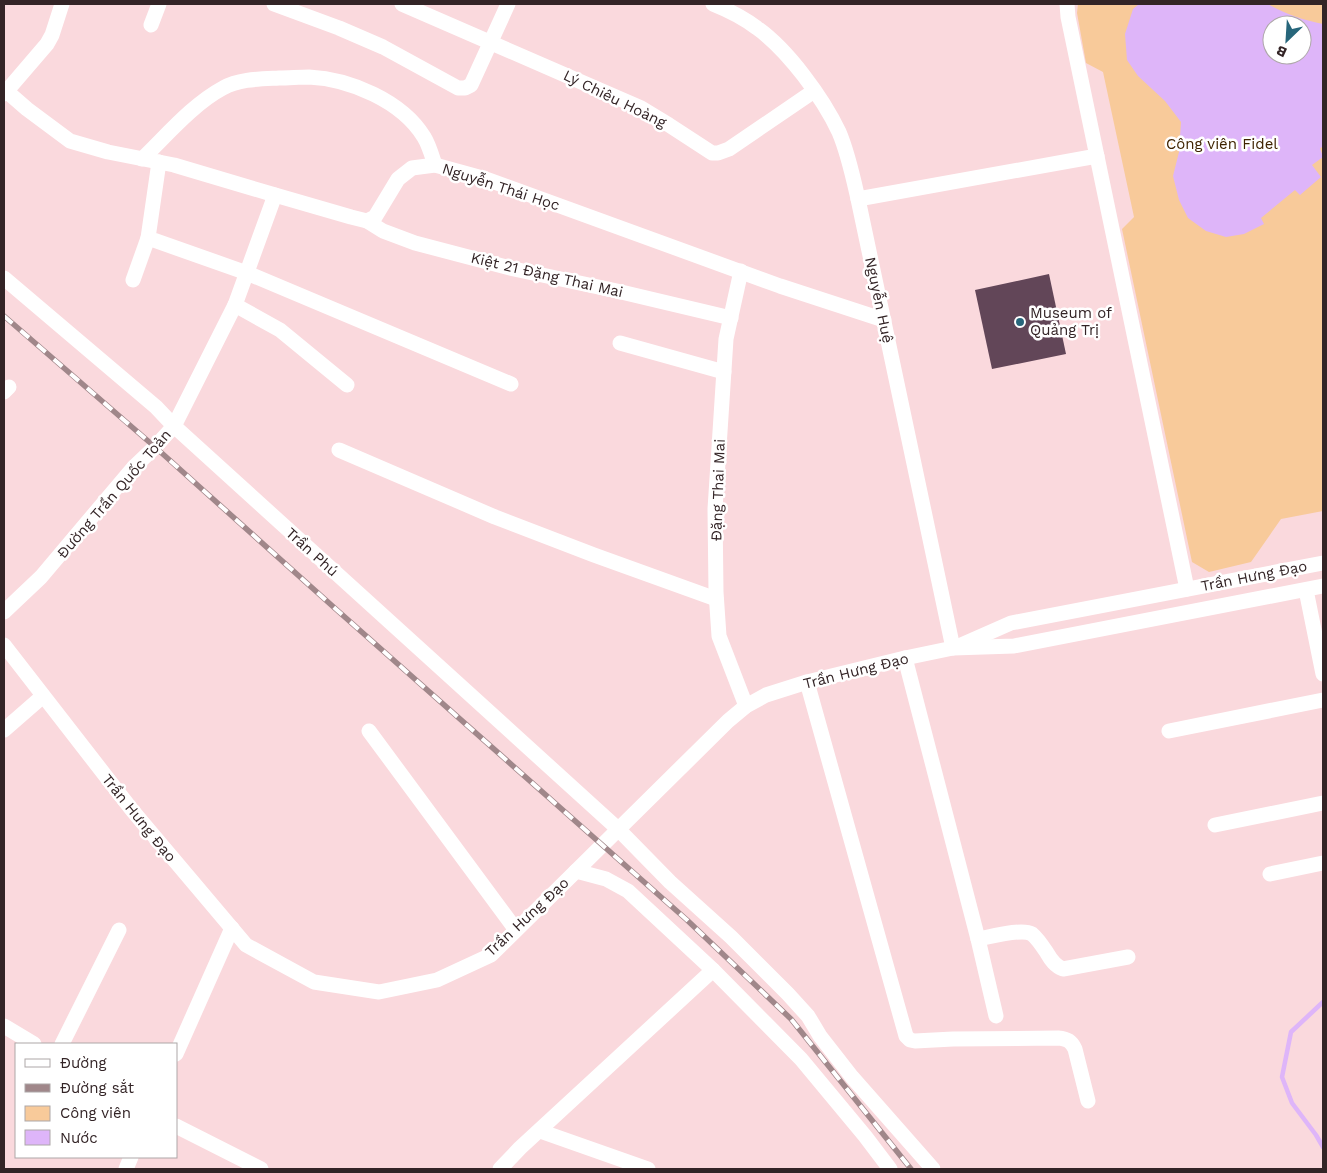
<svg xmlns="http://www.w3.org/2000/svg" width="1327" height="1173" font-family="'Work Sans',sans-serif">
  <style>
    .green { fill: #f8ca9a; fill-rule: evenodd }
    .water { fill: #deb5f9; fill-rule: evenodd }
    .lines { fill: none; stroke-linecap: round; stroke-linejoin: round }
    .stream { stroke: #deb5f9; stroke-width: 4.5 }
    .building { fill: #624658 }
    .minor { stroke: #fff; stroke-width: 15 }
    .rail-casing { stroke: #a0878a; stroke-width: 5.5 }
    .rail { stroke: #fff; stroke-width: 4; stroke-dasharray: 11; stroke-linecap: butt }
    .poi-dot { fill: #27667b; stroke: #fff; stroke-width: 2 }
    .labels { text-anchor: middle; stroke-width: 5; stroke-linejoin: round; paint-order: stroke }
    .street-label { font-size: 15px; fill: #332426; stroke: #fff }
    .park-label { font-size: 15px; fill: #3e2300; stroke: #fff }
    .poi-label { font-size: 15px; fill: #332426; stroke: #fff; text-anchor: start }
  </style>
  <rect width="100%" height="100%" fill="#fad9dd"/>
  <path class="green" d="M 1078,4 L 1323,4 L 1323,511 L 1281,519 L 1251,562 L 1209,572 L 1192,562 L 1122,229 L 1134,217 L 1103,72 L 1086,63 L 1077,13 ZM 1272,25 L 1302,25 L 1302,55 L 1272,55 Z"/>
  <path class="water" d="M 1139,4 L 1268,4 C 1285,14 1304,20 1323,24 L 1323,147 L 1320,148 L 1323,157 L 1312,165 L 1321,177 L 1300,195 L 1295,190 L 1261,218 L 1264,224 L 1244,234 L 1226,237 L 1206,231 L 1188,218 L 1179,200 L 1173,176 L 1179,152 L 1181,122 L 1165,101 L 1138,76 L 1127,60 L 1125,34 L 1133,9 ZM 1272,25 L 1302,25 L 1302,55 L 1272,55 Z"/>
  <g class="lines">
    <polyline class="stream" points="1323,1002 1291,1032 1282,1077 1292,1103 1316,1135 1323,1147"/>
  </g>
  <polygon class="building" points="1049,274 1066,354 992,369 975,290"/>
  <g class="lines">
    <g class="minor">
      <polyline points="274,4 339,28 383,47 458,88 465,88 471,85 508,4"/>
      <polyline points="402,4 641,108 669,125 712,153 718,153 729,149 814,91"/>
      <path d="M 713,4 C 728,10 744,18 757,28 C 788,50 823,98 839,132 C 848,153 853,177 858,199 L 953,648"/>
      <polyline points="1067,4 1068,17 1187,589"/>
      <polyline points="151,25 159,4"/>
      <polyline points="4,89 27,109 70,141 108,152 174,165 275,195 351,217 367,221 375,217 398,179 412,168 435,165 486,179 780,286 884,320"/>
      <polyline points="4,94 47,44 52,35 62,4"/>
      <path d="M 142,159 C 166,136 193,104 223,88 C 239,79 260,79 279,78 C 289,78 299,77 309,77 C 350,79 402,101 424,137 C 429,145 432,156 435,165"/>
      <polyline points="159,162 148,238 247,273 511,384"/>
      <polyline points="858,199 1097,156"/>
      <polyline points="367,221 383,231 415,243 514,269 617,291 731,318"/>
      <polyline points="741,271 726,339 715,509 716,592 719,636 746,706"/>
      <polyline points="4,278 156,407 174,426 618,829 670,882 731,937 788,994 808,1016 820,1036 852,1077 933,1169"/>
      <polyline points="133,280 148,238"/>
      <polyline points="235,305 280,330 347,385"/>
      <polyline points="620,343 724,372"/>
      <polyline points="4,392 9,387"/>
      <polyline points="339,450 495,517 594,555 716,599"/>
      <polyline points="1306,590 1323,674"/>
      <polyline points="4,612 41,577 133,468 155,447 174,426 235,305 275,195"/>
      <polyline points="4,645 132,810 246,945 314,982 379,992 437,980 491,955 728,721 746,706 766,695 807,682 905,658 953,648 1014,646 1323,586"/>
      <polyline points="961,645 1011,623 1323,563"/>
      <polyline points="905,658 978,939 996,1016"/>
      <path d="M 807,682 L 906,1036 L 910,1040 L 915,1041 L 953,1039 L 1058,1038 C 1068,1039 1071,1041 1075,1049 L 1088,1101"/>
      <polyline points="4,730 43,696"/>
      <polyline points="369,731 516,930"/>
      <polyline points="1169,731 1323,700"/>
      <polyline points="1215,825 1323,803"/>
      <polyline points="576,871 606,879 628,891 713,970 801,1059 865,1136 890,1169"/>
      <polyline points="1270,874 1323,863"/>
      <path d="M 978,939 C 990,937 1022,928 1032,934 C 1038,939 1043,947 1047,953 C 1051,960 1055,966 1063,969 L 1128,957"/>
      <polyline points="4,1026 34,1044"/>
      <polyline points="62,1044 119,930"/>
      <polyline points="176,1054 232,928"/>
      <polyline points="176,1126 261,1169"/>
      <polyline points="540,1131 648,1169"/>
      <polyline points="126,1169 131,1157"/>
      <polyline points="500,1169 520,1148 713,970"/>
    </g>
    <g class="rail-casing">
      <polyline id="rail" points="4,316 155,447 338,611 687,920 791,1019 911,1169"/>
    </g>
    <use href="#rail" class="rail"/>
  </g>
  <circle class="poi-dot" cx="1020" cy="322" r="5"/>
  <g class="labels">
    <g class="street-label">
      <text transform="translate(615 99) rotate(26)" y="5">Lý Chiêu Hoàng</text>
      <text transform="translate(501 187) rotate(18)" y="5">Nguyễn Thái Học</text>
      <text transform="translate(547 275) rotate(13)" y="5">Kiệt 21 Đặng Thai Mai</text>
      <text transform="translate(879 300) rotate(78)" y="5">Nguyễn Huệ</text>
      <text transform="translate(718 490) rotate(-88)" y="5">Đặng Thai Mai</text>
      <text transform="translate(114 494) rotate(-49)" y="5">Đường Trần Quốc Toản</text>
      <text transform="translate(312 552) rotate(42)" y="5">Trần Phú</text>
      <text transform="translate(1254 576) rotate(-11)" y="5">Trần Hưng Đạo</text>
      <text transform="translate(856 671) rotate(-14)" y="5">Trần Hưng Đạo</text>
      <text transform="translate(139 818) rotate(51)" y="5">Trần Hưng Đạo</text>
      <text transform="translate(527 917) rotate(-43)" y="5">Trần Hưng Đạo</text>
    </g>
    <g class="park-label">
      <text x="1222" y="149">Công viên Fidel</text>
    </g>
    <g class="poi-label">
      <text x="1030" y="318">Museum of<tspan x="1030" dy="17">Quảng Trị</tspan></text>
    </g>
  </g>
  <rect width="1327" height="1173" fill="none" stroke="#332426" stroke-width="10"/>
  <rect x="15" y="1043" width="162" height="115" fill="#ffffff" stroke="#ada7a8"/>
  <rect x="25" y="1059" width="25" height="8" fill="#ffffff" stroke="#ada7a8"/>
  <text x="60" y="1068" font-size="15" fill="#332426">Đường</text>
  <rect x="25" y="1084" width="25" height="8" fill="#a0878a" stroke="#ada7a8"/>
  <text x="60" y="1093" font-size="15" fill="#332426">Đường sắt</text>
  <rect x="25" y="1106" width="25" height="15" fill="#f8ca9a" stroke="#ada7a8"/>
  <text x="60" y="1118" font-size="15" fill="#332426">Công viên</text>
  <rect x="25" y="1130" width="25" height="15" fill="#deb5f9" stroke="#ada7a8"/>
  <text x="60" y="1143" font-size="15" fill="#332426">Nước</text>
  <g transform="translate(1287 40) rotate(205)"><circle r="24" fill="#ffffff" stroke="#ada7a8"/>
  <path d="M0-4L9 19L0 12L-9 19Z" fill="#27667b"/>
  <text y="-8" font-size="14" font-weight="bold" text-anchor="middle" fill="#332426">B</text>
  </g>
</svg>
